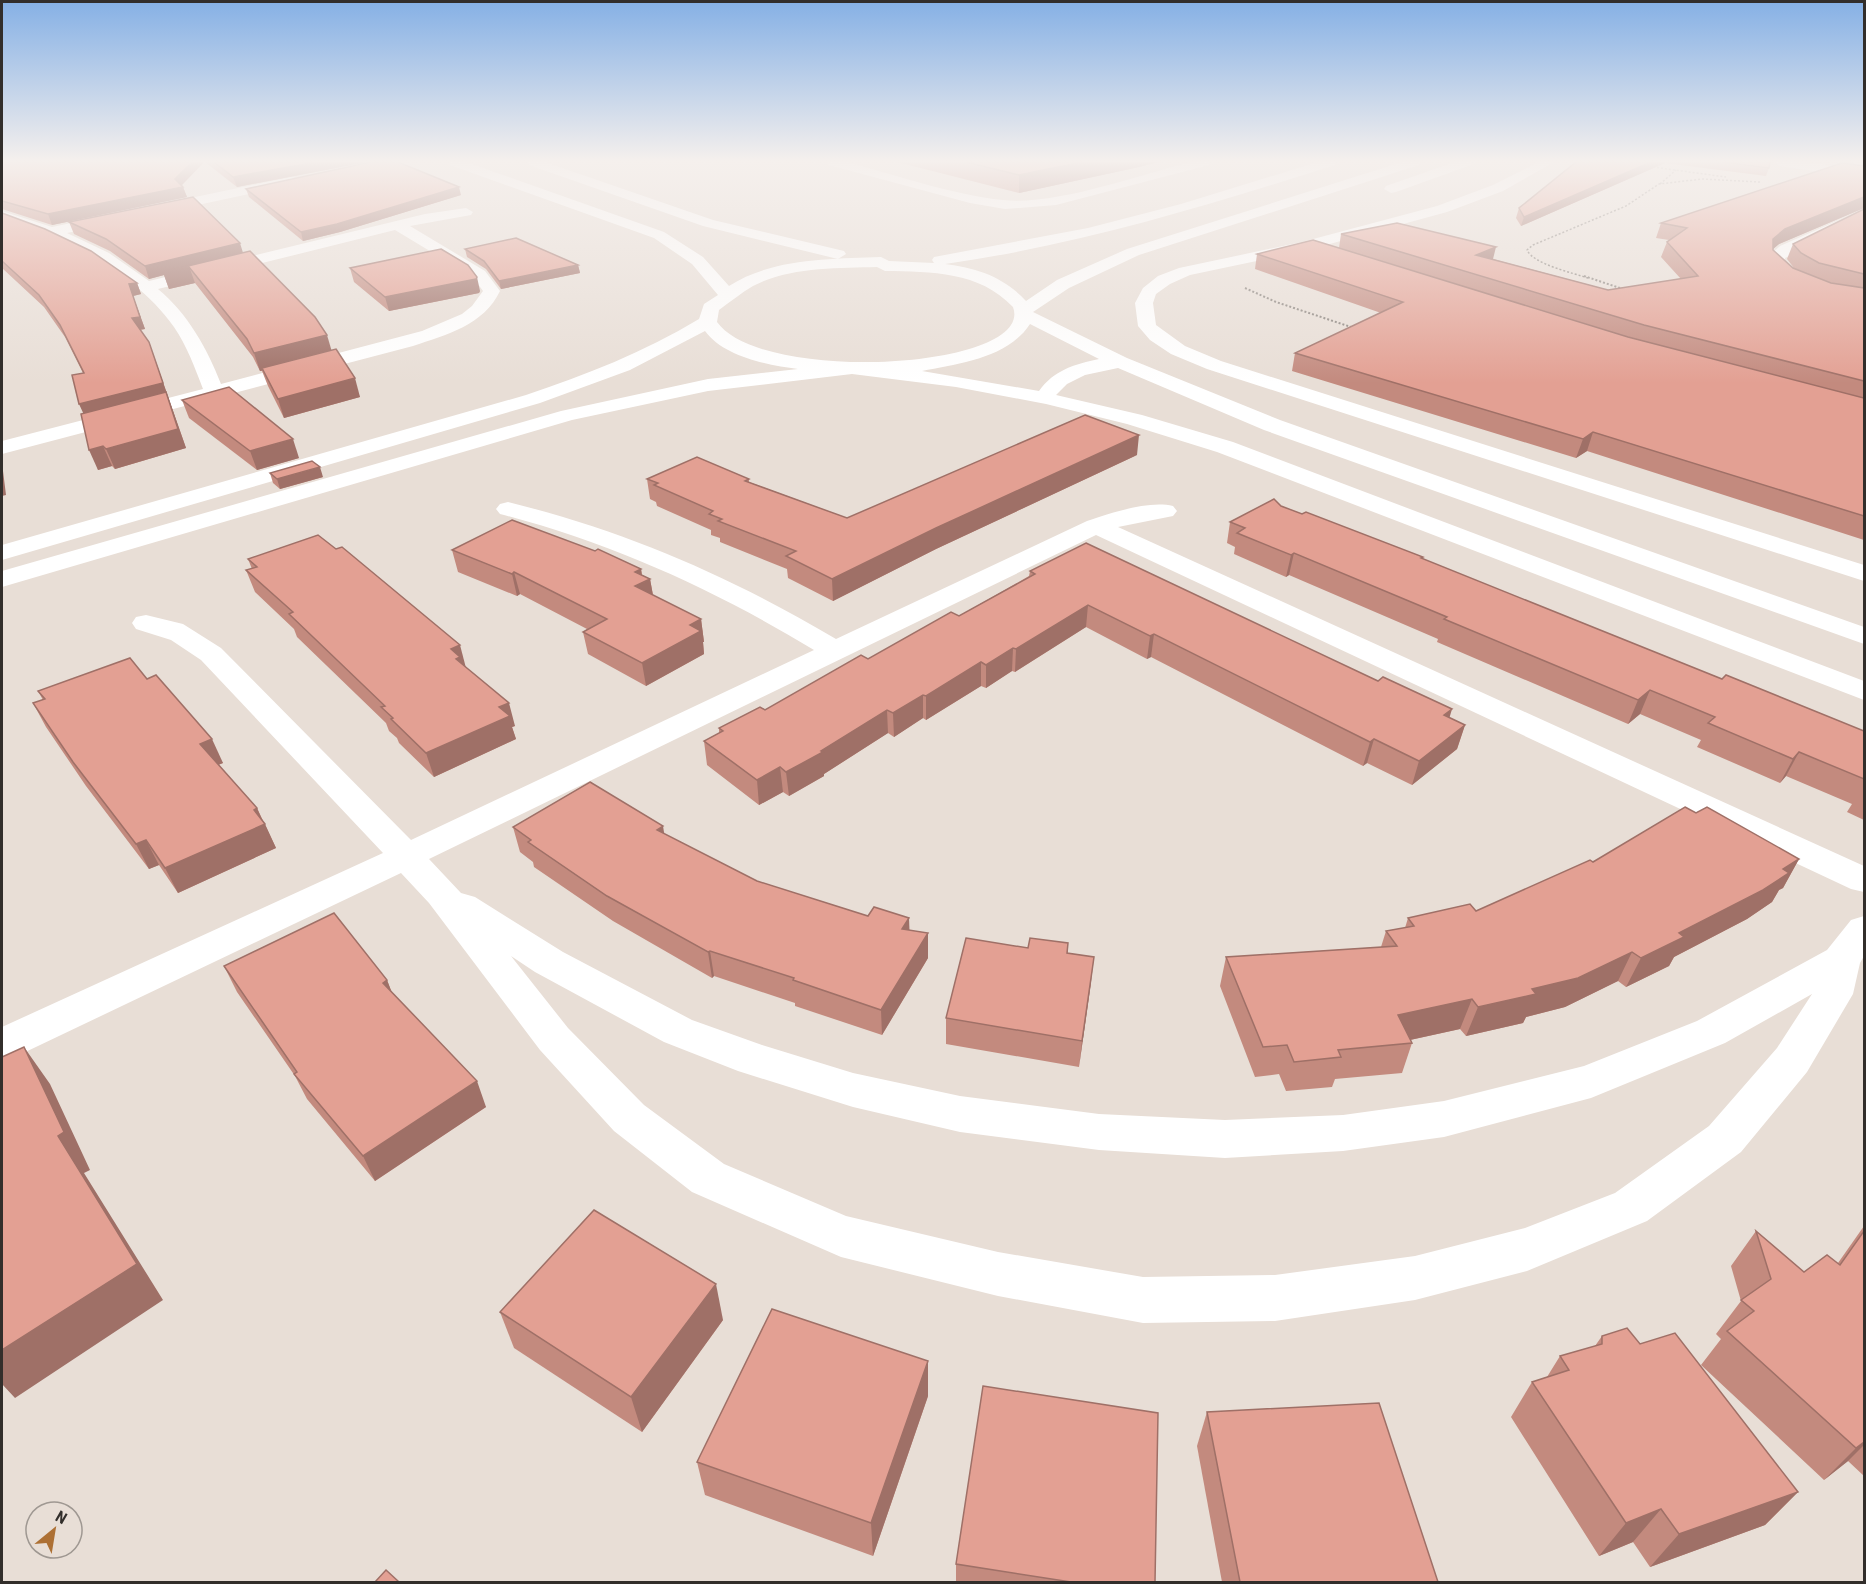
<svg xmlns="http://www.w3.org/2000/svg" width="1866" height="1584" font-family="'Roboto Condensed',sans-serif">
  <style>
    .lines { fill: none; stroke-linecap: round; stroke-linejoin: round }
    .path-far1 { stroke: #88817b; stroke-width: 1.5; stroke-dasharray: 2 2; stroke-linecap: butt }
    .path { stroke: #88817b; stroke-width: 2; stroke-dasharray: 2 2; stroke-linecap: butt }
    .minor { fill: #fff; fill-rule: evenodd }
    .wall { fill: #c38a7e }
    .shaded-wall { fill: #9f7067 }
    .building { fill: #e3a093; stroke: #9f7067; stroke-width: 1.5 }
  </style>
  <rect width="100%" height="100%" fill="#e8ded6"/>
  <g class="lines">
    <g class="path-far1">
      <polyline points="1653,167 1726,177"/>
      <polyline points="1660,184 1676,170"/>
      <path d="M 1588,278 C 1573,273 1533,264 1527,250 L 1533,245 L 1626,206 L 1659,184 L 1702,179 L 1760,182"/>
    </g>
    <g class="path">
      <polyline points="1584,276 1623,289"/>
      <polyline points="1245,288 1276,302 1354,328"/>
    </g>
    <g class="minor">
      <path d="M 449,162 L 466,162 L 664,232 L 703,257 L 729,286 C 772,258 831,259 881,257 L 889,261 L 934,263 L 932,260 L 934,257 L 1088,228 L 1181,204 L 1318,162 L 1336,162 L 1335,165 C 1206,206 1079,245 945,264 C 977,268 1004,277 1026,301 L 1057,280 L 1127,249 L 1402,162 L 1420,162 L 1419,165 L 1139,255 L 1069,288 L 1033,312 L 1127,358 L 1280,420 L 1864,627 L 1864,644 L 1264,430 L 1118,368 L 1085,375 L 1067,384 L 1056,395 L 1142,415 L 1233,442 L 1864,681 L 1864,700 L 1217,452 L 1127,424 L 1046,404 L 956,387 L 852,374 L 708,391 L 572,420 L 2,587 L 2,571 L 561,411 L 708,379 L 798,369 C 768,365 724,357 705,331 L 630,370 L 540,403 L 2,560 L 2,545 L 526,395 C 586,375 644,352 699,319 L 704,304 L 718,295 L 692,264 L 654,238 L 450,165 ZM 877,267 L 885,271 C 932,272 979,271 1013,307 C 1036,369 762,385 717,322 L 719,310 C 730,302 741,293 753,286 C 789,267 837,268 877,267 ZM 1030,324 L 1099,359 C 1075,364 1054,370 1039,391 L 922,371 C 959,364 1008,358 1030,324 Z"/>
      <polygon points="528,162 545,162 713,220 844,251 846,254 838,259 703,226 529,165"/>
      <path d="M 828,162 L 847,162 C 896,175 953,195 1003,200 C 1054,206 1139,175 1191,162 L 1210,162 L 1209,165 L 1056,205 L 1005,209 L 970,203 L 829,165 Z"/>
      <polygon points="1455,162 1472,162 1471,165 1396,192 1391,193 1384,189 1386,186"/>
      <polygon points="1539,162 1554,162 1503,191 1447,212 1304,251 1190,275 1170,284 1156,294 1153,303 1156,325 1185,346 1221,361 1864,565 1864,581 1207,369 1171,354 1150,340 1138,326 1135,303 1143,288 1158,276 1179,268 1302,242 1437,206 1493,185"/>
      <polygon points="1773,162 1804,162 1864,170 1864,178 1779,166"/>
      <path d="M 291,177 L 296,178 L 298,181 L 296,184 L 67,233 L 109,253 L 149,281 L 425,214 L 466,208 L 473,212 L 471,215 L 410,226 L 485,271 L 500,291 C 484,325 446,335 413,346 L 2,454 L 2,441 L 203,389 C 195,368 187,346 174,327 C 133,269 66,242 2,220 L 2,211 L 52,227 ZM 395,230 L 473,277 L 483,291 L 472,306 L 462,314 L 422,331 L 221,384 C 207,348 188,314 158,289 Z"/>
      <path d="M 1864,209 L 1864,218 L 1785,258 L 1785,263 C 1806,285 1836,288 1864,294 L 1864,304 C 1831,299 1790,293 1769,264 L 1769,256 L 1780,246 Z"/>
      <path d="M 508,502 C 629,532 729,576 836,639 L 1087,521 C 1111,513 1149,500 1173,506 L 1177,511 L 1173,516 L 1118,527 L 1864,866 L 1864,892 L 1851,889 L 1096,535 L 429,859 L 461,893 L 475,897 L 563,952 L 692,1020 L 762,1045 L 853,1073 L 960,1096 L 1099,1114 L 1225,1120 L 1343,1115 L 1444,1101 L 1584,1066 L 1697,1021 L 1827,950 L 1851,920 L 1864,916 L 1864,956 L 1860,963 L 1853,994 L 1807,1072 L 1741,1152 L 1647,1221 L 1527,1271 L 1415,1300 L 1275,1321 L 1143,1323 L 998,1296 L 841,1257 L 692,1192 L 614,1131 L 540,1050 L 429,903 L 401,873 L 17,1056 L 2,1061 L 2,1027 L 383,853 L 201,660 L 171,640 L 136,629 L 132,623 L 136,617 L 146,615 L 183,624 L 221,648 L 411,840 L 814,650 C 715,590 612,543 500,514 L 496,509 L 500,504 ZM 511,956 L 535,972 L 664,1042 L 738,1071 L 853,1107 L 960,1132 L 1099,1150 L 1225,1158 L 1343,1151 L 1444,1137 L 1591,1098 L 1725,1043 L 1812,994 L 1777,1048 L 1709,1126 L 1615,1193 L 1525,1228 L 1415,1256 L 1275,1275 L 1143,1277 L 998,1252 L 846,1216 L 724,1164 L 644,1105 L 568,1028 Z"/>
    </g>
  </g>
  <g class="wall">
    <polygon points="2,162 204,162 182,185 187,197 52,225 2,209"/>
    <polygon points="205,162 367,162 237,187"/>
    <polygon points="897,162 1158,162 1139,167 1019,193"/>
    <polygon points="1576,162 1770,162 1769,168 1766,176 1665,163 1521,226 1516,218 1519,208"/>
    <polygon points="1864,166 1864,208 1779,244 1773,249 1773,250 1794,268 1787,259 1793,244 1864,209 1864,540 1587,451 1576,458 1292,371 1295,353 1381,313 1255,269 1257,254 1339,248 1341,234 1493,259 1608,290 1681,279 1661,257 1667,242 1669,240 1656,238 1661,223"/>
    <polygon points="246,189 461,195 340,232 303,241 249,197"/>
    <polygon points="2,213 137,283 141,294 133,296 145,329 140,330 153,354 186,448 115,469 112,466 98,470 83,413 83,373 65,337 44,307 2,268"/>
    <polygon points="69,222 243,253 331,350 360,397 284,418 268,386 262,371 260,371 253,357 195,283 169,289 164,275 149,279 110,251 74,234"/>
    <polygon points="465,249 578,265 580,273 501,289 486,269 467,257"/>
    <polygon points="350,268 480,291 479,293 389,311 354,282"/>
    <polygon points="182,400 299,458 257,470 189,418"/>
    <polygon points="1137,455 936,549 833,601 788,578 787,569 720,542 720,538 711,535 711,530 657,506 656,502 650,499 647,479 749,479 749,482 847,518"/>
    <polygon points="270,473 323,477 280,489 273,483"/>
    <polygon points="1281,506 1422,559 1722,679 1864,731 1864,820 1847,812 1852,804 1786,776 1780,783 1697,747 1701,740 1640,714 1628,724 1437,642 1438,639 1289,575 1286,577 1234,554 1235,547 1227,543 1230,522"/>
    <polygon points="452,550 641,569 642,575 650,579 653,595 701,619 704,642 703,642 704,654 646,686 588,654 583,632 587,629 520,594 517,596 458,572"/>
    <polygon points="248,559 466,667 515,726 512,727 516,739 434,777 399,743 397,738 389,731 386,723 297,637 294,629 255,592 246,570 252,569"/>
    <polygon points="1030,571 1449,718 1465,725 1457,749 1412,785 1367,763 1363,766 1151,657 1147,659 1086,627 1015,672 1012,671 986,688 981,686 926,720 923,718 894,737 888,733 824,774 824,776 789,796 783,792 759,805 707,765 704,741 719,733 719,728 765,710 868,659 959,616 1029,576"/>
    <polygon points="147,679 223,763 218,765 257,808 276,848 178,893 159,865 149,869 86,786 46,727 33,703 43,700 38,691"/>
    <polygon points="1696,813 1799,859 1783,888 1779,890 1772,902 1747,919 1674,957 1669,966 1626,987 1618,981 1565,1007 1526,1017 1523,1023 1466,1036 1460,1029 1410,1040 1412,1043 1402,1073 1335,1079 1332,1087 1286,1091 1279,1074 1255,1077 1220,986 1226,957 1381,947 1386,931 1405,928 1408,918 1476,911 1593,862"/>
    <polygon points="513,827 664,834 757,881 868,916 909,918 909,930 928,958 882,1035 795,1006 795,1003 714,976 712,978 613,921 534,867 533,862 520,852"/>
    <polygon points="1068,943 1068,953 1091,982 1079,1067 946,1044 946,1018 1028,948"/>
    <polygon points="224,966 387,980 392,993 486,1107 375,1181 307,1099 295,1076 237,992"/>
    <polygon points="1864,1226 1864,1476 1848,1461 1824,1480 1701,1365 1721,1339 1716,1334 1741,1301 1731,1266 1756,1231 1804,1272 1838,1263"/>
    <polygon points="500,1312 723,1320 642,1432 514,1348"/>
    <polygon points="1602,1336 1640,1344 1798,1492 1765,1525 1650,1567 1633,1542 1599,1556 1511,1417 1532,1382 1547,1377 1560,1356 1595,1346"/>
    <polygon points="928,1396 873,1556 705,1495 697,1462"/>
    <polygon points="1207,1412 1438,1582 1222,1582 1197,1446"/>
    <polygon points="956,1564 1155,1582 956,1582"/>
  </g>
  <g class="shaded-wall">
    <polygon points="192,162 204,162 179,188 183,187 187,197 52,225 48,214 175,179"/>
    <polygon points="316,162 367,162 237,187 233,177"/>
    <polygon points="1082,162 1158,162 1139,167 1019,193 1019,175"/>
    <polygon points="1651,162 1666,162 1665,163 1521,226 1524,217"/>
    <polygon points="459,187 461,195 340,232 303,241 301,232"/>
    <polygon points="1864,197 1864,208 1779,244 1767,254 1773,239 1785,229"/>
    <polygon points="240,243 244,256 190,269 195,283 169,289 164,275 149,279 145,266"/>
    <polygon points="1496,247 1492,263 1476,255"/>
    <polygon points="578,265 580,273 501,289 499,281"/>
    <polygon points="477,277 480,291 479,293 389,311 385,297"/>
    <polygon points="137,283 141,294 133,296 145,329 137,330 132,318 129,284"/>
    <polygon points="327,335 332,352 260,371 254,353"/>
    <polygon points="149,342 186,448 115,469 106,449 85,417 79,404"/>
    <polygon points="355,378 360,397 284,418 278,399"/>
    <polygon points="1593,432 1587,451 1576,458 1583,439"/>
    <polygon points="1139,435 1137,455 936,549 833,601 832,579 936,528"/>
    <polygon points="293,439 299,458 257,470 250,451"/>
    <polygon points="103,446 112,466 98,470 89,450"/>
    <polygon points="2,463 6,495 2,496"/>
    <polygon points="320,467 323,477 280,489 277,479"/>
    <polygon points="1294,553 1289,575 1286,577 1291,555"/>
    <polygon points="641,569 643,583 650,579 654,601 639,609 635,572"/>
    <polygon points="514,572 520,594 517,596 512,574"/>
    <polygon points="1088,605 1086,627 1015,672 1016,649"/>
    <polygon points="701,619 704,642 703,642 704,654 646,686 642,663 690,625"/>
    <polygon points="1154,634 1151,657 1147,659 1150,636"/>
    <polygon points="460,645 466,668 466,680 451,649"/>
    <polygon points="1013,648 1012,671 986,688 986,665"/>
    <polygon points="981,662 981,686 926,720 926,696"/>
    <polygon points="1650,690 1640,714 1628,724 1638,700"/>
    <polygon points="923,695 923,718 894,737 893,713"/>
    <polygon points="509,703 515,726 512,727 516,739 434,777 426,753 499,707"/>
    <polygon points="1452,709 1445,733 1444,715"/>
    <polygon points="887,710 888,733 824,774 824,776 789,796 786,772"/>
    <polygon points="1465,725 1457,749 1412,785 1419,761"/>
    <polygon points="212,739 223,763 210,768 200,744"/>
    <polygon points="1374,739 1367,763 1363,766 1370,742"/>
    <polygon points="1799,752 1786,776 1780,783 1793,759"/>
    <polygon points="780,767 783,792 759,805 757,780"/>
    <polygon points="257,808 264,824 265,824 276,848 178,893 165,868"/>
    <polygon points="663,826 667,851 657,830"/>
    <polygon points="146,840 159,865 149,869 136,844"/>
    <polygon points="1799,859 1783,888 1779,890 1772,902 1747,919 1674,957 1669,966 1626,987 1641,958 1679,933"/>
    <polygon points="909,918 910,943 902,929"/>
    <polygon points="928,933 928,958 882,1035 881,1010"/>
    <polygon points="710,951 714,976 712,978 708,952"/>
    <polygon points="1632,952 1618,981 1565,1007 1526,1017 1523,1023 1466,1036 1478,1007 1532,989"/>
    <polygon points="1094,957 1091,982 1079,1067 1082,1041"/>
    <polygon points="387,980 397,1006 383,983"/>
    <polygon points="1472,999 1460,1029 1387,1045 1398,1015"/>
    <polygon points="24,1047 50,1084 90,1170 84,1173 163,1300 15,1398 2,1384 2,1350 58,1136"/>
    <polygon points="477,1081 486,1107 375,1181 363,1156"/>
    <polygon points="716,1284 723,1320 642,1432 631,1397"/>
    <polygon points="928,1361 928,1396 873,1556 871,1523"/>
    <polygon points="1864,1442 1864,1445 1848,1461 1824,1480 1856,1448"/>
    <polygon points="1798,1492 1765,1525 1650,1567 1679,1534"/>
    <polygon points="1661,1509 1633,1542 1599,1556 1626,1523"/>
  </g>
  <g class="building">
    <polygon points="2,162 192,162 175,179 183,187 48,214 2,201"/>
    <polygon points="214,162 316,162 233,177"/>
    <polygon points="371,162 398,162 459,187 337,224 301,232 246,189"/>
    <polygon points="966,162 1082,162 1019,175"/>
    <polygon points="1576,162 1651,162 1524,217 1519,208"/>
    <polygon points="1723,162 1770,162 1769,168"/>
    <polygon points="1842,163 1864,166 1864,197 1785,229 1773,239 1773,250 1793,268 1831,283 1864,288 1864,381 1644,325 1341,234 1397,223 1496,247 1476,255 1608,290 1698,276 1667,242 1687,228 1661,223"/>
    <polygon points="193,197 240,243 145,266 106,239 69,222"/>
    <polygon points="1864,209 1864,274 1819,263 1801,253 1793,244"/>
    <polygon points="2,213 45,229 91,251 137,283 129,284 140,317 132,318 149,342 163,383 79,404 72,375 84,373 60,325 39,295 2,261"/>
    <polygon points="516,238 578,265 499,281 484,261 465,249"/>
    <polygon points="1313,240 1628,337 1864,398 1864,516 1593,432 1583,439 1295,353 1403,302 1257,254"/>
    <polygon points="441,249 468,265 477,277 476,279 385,297 350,268"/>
    <polygon points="250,251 315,317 327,335 254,353 247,339 189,267 163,272"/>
    <polygon points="336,349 355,378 278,399 262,368"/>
    <polygon points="229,387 293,439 250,451 182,400"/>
    <polygon points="166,392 178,429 106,449 103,446 89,450 81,414"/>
    <polygon points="1085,415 1139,435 936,528 832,579 786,556 796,551 718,521 722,519 709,514 713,511 654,485 658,483 647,479 697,457 749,479 745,481 847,518"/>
    <polygon points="312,461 320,467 277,479 270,473"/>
    <polygon points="1274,499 1281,506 1302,514 1306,512 1423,557 1421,558 1722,679 1726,675 1864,731 1864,779 1799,752 1793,759 1708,723 1715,717 1650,690 1638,700 1444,619 1447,617 1294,553 1291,555 1237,533 1245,528 1230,522"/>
    <polygon points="512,520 595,551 598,549 641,569 635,572 650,579 635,586 701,619 690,625 701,631 642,663 583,632 607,619 514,572 512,574 452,550"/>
    <polygon points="318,535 336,549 342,547 460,645 451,649 460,657 456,659 509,703 499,707 510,716 426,753 391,719 393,718 381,707 385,706 289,614 293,612 246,570 257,567 248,559"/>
    <polygon points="1086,543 1378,681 1383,677 1452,709 1444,715 1465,725 1419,761 1374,739 1370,742 1154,634 1150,636 1088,605 1016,649 1013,648 986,665 981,662 926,696 923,695 893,713 887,710 821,751 823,752 786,772 780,767 757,780 704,741 723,731 719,728 760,707 765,710 861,655 868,659 951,612 959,616 1035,574 1030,571"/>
    <polygon points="130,658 147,679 156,675 212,739 200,744 257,808 254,810 265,824 165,868 146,840 136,844 73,762 33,703 45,699 38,691"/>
    <polygon points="590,782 663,826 657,830 757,881 868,916 874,907 909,918 902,929 928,933 881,1010 793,980 794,978 710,951 708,952 607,896 528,842 531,840 513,827"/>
    <polygon points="1685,807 1696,813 1707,807 1799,859 1783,869 1789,873 1763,890 1679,933 1684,937 1641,958 1632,952 1578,978 1532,989 1536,994 1478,1007 1472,999 1398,1015 1412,1043 1338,1050 1341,1057 1294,1062 1287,1045 1263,1047 1226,957 1397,946 1386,931 1414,926 1408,918 1470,904 1476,911 1590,860 1593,862"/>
    <polygon points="334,913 387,980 383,983 477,1081 363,1156 294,1074 297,1072 224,966"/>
    <polygon points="966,938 1028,948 1030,938 1068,943 1067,953 1094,957 1082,1041 946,1018"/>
    <polygon points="24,1047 64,1132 58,1136 137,1264 2,1350 2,1057"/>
    <polygon points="594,1210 716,1284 631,1397 500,1312"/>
    <polygon points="1756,1231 1804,1272 1827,1255 1840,1265 1864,1231 1864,1442 1856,1448 1727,1331 1754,1311 1741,1300 1771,1279"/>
    <polygon points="772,1309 928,1361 871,1523 697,1462"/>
    <polygon points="1627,1328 1640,1344 1675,1333 1798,1492 1679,1534 1661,1509 1626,1523 1532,1382 1569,1370 1560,1356 1602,1344 1602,1336"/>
    <polygon points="983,1386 1158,1413 1155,1582 1071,1582 956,1564"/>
    <polygon points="1379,1403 1438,1582 1240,1582 1207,1412"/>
    <polygon points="386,1570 399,1582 375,1582"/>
  </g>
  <linearGradient id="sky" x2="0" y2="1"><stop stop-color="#85b0e5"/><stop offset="0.42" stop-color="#f5f0ed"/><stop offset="1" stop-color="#f5f0ed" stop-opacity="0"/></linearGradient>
  <rect width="1866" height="383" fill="url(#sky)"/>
  <rect width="1866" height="1584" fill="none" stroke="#322e2b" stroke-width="6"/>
  <g transform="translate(54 1530) rotate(30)"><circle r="28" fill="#e8ded6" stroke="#9f9892" stroke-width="1.5"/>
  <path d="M0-4.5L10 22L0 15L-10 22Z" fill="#ad7034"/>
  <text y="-9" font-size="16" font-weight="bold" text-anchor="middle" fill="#322e2b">N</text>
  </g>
</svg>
